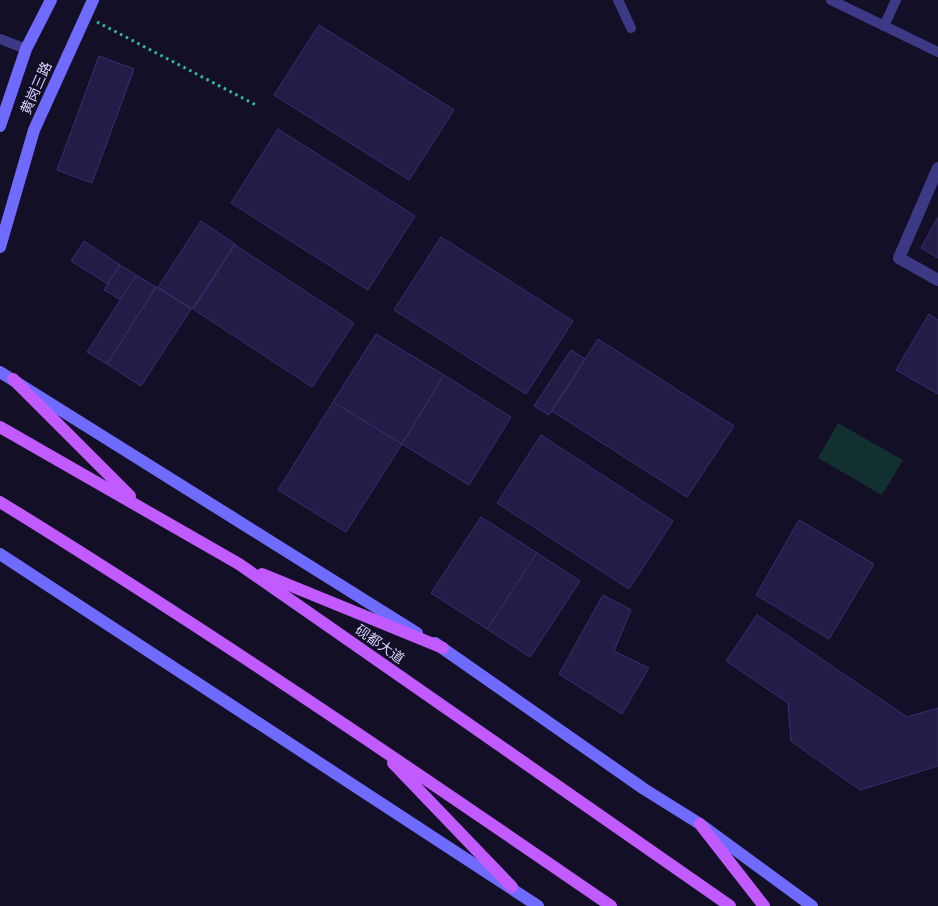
<svg xmlns="http://www.w3.org/2000/svg" width="938" height="906" font-family="'Alegreya Sans','Noto Sans SC',sans-serif">
  <style>
    .green { fill: #12302f }
    .building { fill: #241b47; stroke: #3b2d73 }
    .lines { fill: none; stroke-linecap: round; stroke-linejoin: round }
    .path { stroke: #2fb8b0; stroke-width: 3; stroke-dasharray: 2.5 4; stroke-linecap: butt }
    .lane { stroke: #3d3a85; stroke-width: 10 }
    .street { stroke: #3d3a85; stroke-width: 12 }
    .secondary { stroke: #6f6bff; stroke-width: 12 }
    .primary { stroke: #c25bff; stroke-width: 12 }
    .labels { text-anchor: middle; stroke-width: 4; stroke-linejoin: round; paint-order: stroke }
    .street-label { font-size: 14px; fill: #d9d4ff; stroke: #130f26 }
  </style>
  <rect width="100%" height="100%" fill="#130f26"/>
  <polygon class="green" points="838,423 903,460 882,495 818,458"/>
  <g class="building">
    <polygon points="319,25 454,110 409,180 274,95"/>
    <polygon points="99,56 134,69 92,183 57,170"/>
    <polygon points="278,129 415,216 368,290 231,203"/>
    <polygon points="938,217 938,258 921,248"/>
    <polygon points="201,221 235,244 192,309 158,287"/>
    <polygon points="441,237 573,321 526,394 394,310"/>
    <polygon points="84,241 120,265 108,284 71,261"/>
    <polygon points="235,245 354,323 312,387 193,309"/>
    <polygon points="120,265 136,275 121,300 104,290"/>
    <polygon points="136,275 156,287 107,364 87,352"/>
    <polygon points="156,287 191,309 141,386 107,364"/>
    <polygon points="929,314 938,320 938,394 896,370"/>
    <polygon points="376,334 444,375 402,444 333,402"/>
    <polygon points="598,339 734,426 687,497 552,411"/>
    <polygon points="571,350 585,359 549,415 534,406"/>
    <polygon points="444,375 511,417 469,485 402,444"/>
    <polygon points="333,402 402,444 346,532 278,490"/>
    <polygon points="541,435 673,521 629,589 497,503"/>
    <polygon points="481,517 537,553 487,629 431,593"/>
    <polygon points="799,520 874,564 829,639 756,595"/>
    <polygon points="537,553 580,581 530,657 487,629"/>
    <polygon points="603,595 631,610 614,651 649,668 622,714 559,674"/>
    <polygon points="757,615 907,717 938,708 938,766 860,790 791,741 788,703 726,661"/>
  </g>
  <g class="lines">
    <polyline class="path" points="97,22 256,105"/>
    <g class="lane">
      <polyline points="618,0 631,28"/>
      <polyline points="831,0 938,52"/>
      <polyline points="884,26 896,0"/>
      <polyline points="0,39 26,49"/>
    </g>
    <polyline class="street" points="938,168 899,258 938,280"/>
    <g class="secondary">
      <polyline points="0,126 26,49 51,0"/>
      <polyline points="0,247 34,130 93,0"/>
      <polyline points="0,372 417,633"/>
      <polyline points="0,554 538,906"/>
      <polyline points="435,643 644,789 700,824 812,906"/>
    </g>
    <g class="primary">
      <polyline points="13,379 130,496"/>
      <polyline points="0,427 239,564 730,906"/>
      <path d="M 0,502 C 208,630 410,768 611,906"/>
      <polyline points="262,574 443,648"/>
      <polyline points="393,763 512,887"/>
      <polyline points="700,824 764,906"/>
    </g>
  </g>
  <g class="labels">
    <g class="street-label">
      <text transform="translate(36 88) rotate(-66)" y="5">黄岗三路</text>
      <text transform="translate(380 644) rotate(35)" y="5">砚都大道</text>
    </g>
  </g>
</svg>
